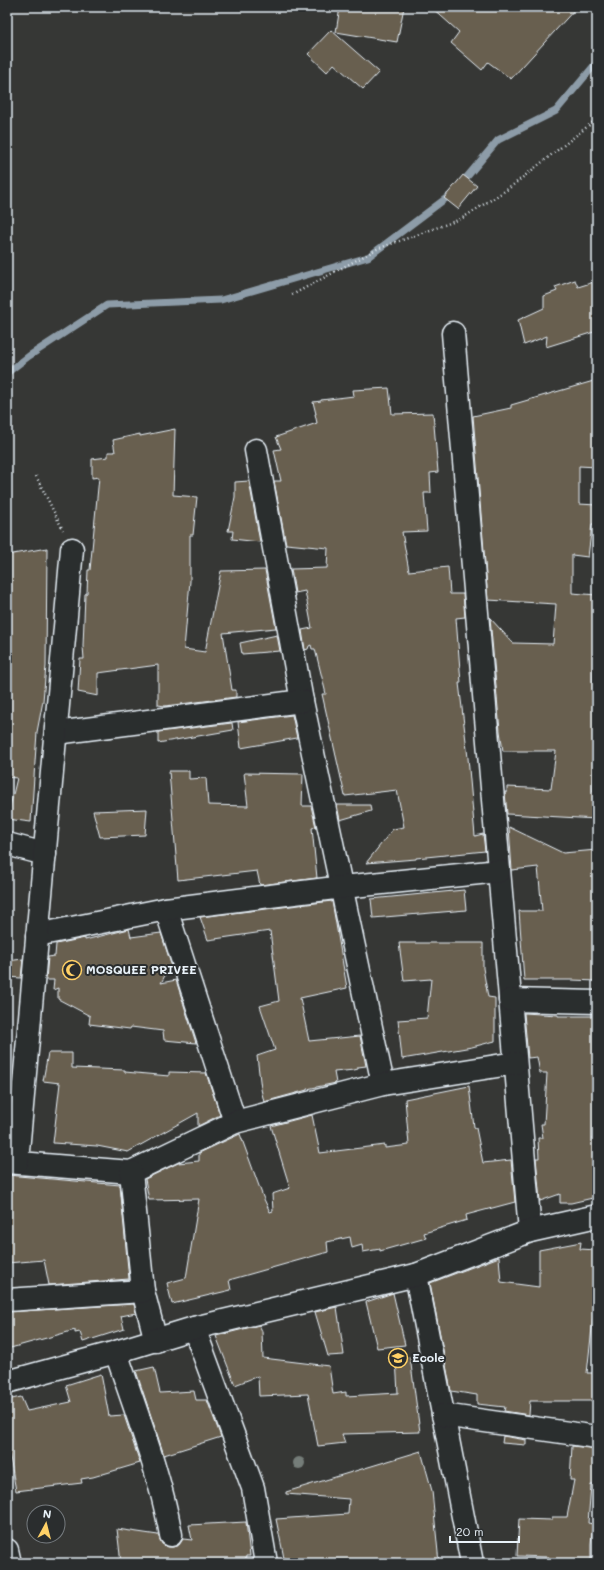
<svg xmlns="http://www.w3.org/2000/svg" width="604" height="1570" font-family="Mali,sans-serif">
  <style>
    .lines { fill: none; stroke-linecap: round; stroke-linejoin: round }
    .stream { stroke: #8d9ca8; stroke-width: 7 }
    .building { fill: #685e50; stroke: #e8f1f8 }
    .street-casing { stroke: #e8f1f8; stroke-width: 25 }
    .path { stroke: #e8f1f8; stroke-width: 2.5; stroke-dasharray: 1 3; stroke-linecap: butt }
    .street { stroke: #2a2d2e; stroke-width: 22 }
    .tree { fill: #757d79 }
    .labels { text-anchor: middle; stroke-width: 4; stroke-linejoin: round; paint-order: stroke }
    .poi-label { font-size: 12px; font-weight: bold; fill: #e8f1f8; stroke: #2a2d2e; text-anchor: start }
  </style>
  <rect width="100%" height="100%" fill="#363735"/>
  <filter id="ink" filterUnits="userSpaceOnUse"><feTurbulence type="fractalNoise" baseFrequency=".025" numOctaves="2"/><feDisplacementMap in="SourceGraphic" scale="8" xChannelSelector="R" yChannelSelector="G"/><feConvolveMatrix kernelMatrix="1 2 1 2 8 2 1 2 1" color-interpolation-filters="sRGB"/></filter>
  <g filter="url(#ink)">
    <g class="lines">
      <g class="stream">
        <polyline points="461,184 498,140 556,111 597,62"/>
        <polyline points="7,373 29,356 107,305 221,300 368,257 453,193"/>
      </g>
    </g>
    <g class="building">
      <polygon points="340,7 404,7 397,42 336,32"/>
      <polygon points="431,7 577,7 511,79 488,62 482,70 451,43 459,32"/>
      <polygon points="331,30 379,72 363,89 334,64 327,72 308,54"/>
      <polygon points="463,175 477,186 458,209 444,198"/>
      <polygon points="575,280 578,287 597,281 597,331 546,347 547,336 524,345 518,320 544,308 544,296 557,291 555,287"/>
      <polygon points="597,380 597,467 579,466 579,504 597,505 597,524 592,524 588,557 572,555 572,593 597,595 597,650 594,649 593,689 597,689 597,757 595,757 593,791 597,793 597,819 507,814 505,792 507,792 507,787 551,789 556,751 503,751 500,731 490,618 513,643 553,644 556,604 488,600 473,416 511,408 511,405"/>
      <polygon points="389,388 392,414 433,413 438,472 430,473 431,493 424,493 427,531 402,532 409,571 448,567 450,594 463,594 465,617 456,618 461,683 459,683 468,758 475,836 483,834 485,851 416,858 416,859 366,863 393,829 404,827 397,790 345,796 322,694 326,694 315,649 312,649 311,645 309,646 308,649 305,650 302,630 312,628 305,591 295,593 291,569 327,568 328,548 286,544 274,481 281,481 274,450 281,449 276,437 317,423 315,414 316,414 313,402 321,401 321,400 354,396 353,390"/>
      <polygon points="175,429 173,495 197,497 193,535 190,535 190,581 184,649 205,652 221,571 265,570 276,628 223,633 232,690 236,690 236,697 165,706 158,705 158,665 98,673 98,696 78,692 80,659 84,659 83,646 85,594 87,593 88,570 90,570 99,477 92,478 92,459 108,457 108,452 115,452 113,440 140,434 140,436"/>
      <polygon points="249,481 260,542 232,539 233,531 228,531 235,497 235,482"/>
      <polygon points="47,548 46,666 43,701 37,732 31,822 7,819 17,778 7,777 7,555"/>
      <polygon points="277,635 280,651 242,654 240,643"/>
      <polygon points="292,715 297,738 241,748 238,722"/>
      <polygon points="232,723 233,730 158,743 158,732"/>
      <polygon points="169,771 189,771 189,779 206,778 208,805 248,806 244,773 303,774 302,806 311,806 316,827 312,828 317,878 260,885 257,871 178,880"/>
      <polygon points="337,805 370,805 371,811 340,820"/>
      <polygon points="147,809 145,835 100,837 93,811"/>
      <polygon points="509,827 563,853 597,850 597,981 572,980 524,980 519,911 542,911 538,867 512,870"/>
      <polygon points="464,890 466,910 373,918 371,899"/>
      <polygon points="332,901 347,988 300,998 309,1041 360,1036 366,1066 358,1067 358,1069 354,1070 334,1072 336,1083 307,1089 307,1090 264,1102 261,1089 257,1056 275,1050 260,1006 279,1001 270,931 208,940 200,917"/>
      <polygon points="129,929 131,937 161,933 171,964 161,983 176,980 196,1043 164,1040 163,1031 131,1027 130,1029 89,1024 90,1016 58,999 58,988 53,990 54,980 46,980 48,957 55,956 56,944 85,938 85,940"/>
      <polygon points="399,943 483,943 483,968 488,997 495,998 495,1041 472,1047 402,1059 398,1020 427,1018 431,979 404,981"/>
      <polygon points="23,959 21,978 7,977 7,961"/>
      <polygon points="524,1013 558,1015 558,1016 597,1016 597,1090 593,1140 597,1140 597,1197 571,1203 560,1203 560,1194 540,1201 536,1158 539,1158 538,1138 543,1138 541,1124 544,1124 547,1073 540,1073 537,1057 528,1058"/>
      <polygon points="48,1053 72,1053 72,1068 125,1070 125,1072 169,1076 169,1072 206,1073 220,1115 198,1126 198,1113 128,1152 97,1146 53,1143 60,1083 43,1081"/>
      <polygon points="469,1086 474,1127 476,1128 483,1163 511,1160 515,1202 466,1215 467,1220 424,1233 426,1238 380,1251 380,1249 363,1252 362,1245 352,1248 350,1237 327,1242 328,1252 229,1280 231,1290 172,1304 167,1283 186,1278 199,1199 149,1200 145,1179 178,1163 199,1161 199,1153 240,1134 263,1197 270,1212 273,1211 272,1194 290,1188 271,1126 312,1115 320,1153 385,1145 385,1148 409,1145 405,1099"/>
      <polygon points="7,1175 120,1185 129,1279 49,1285 44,1260 7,1263"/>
      <polygon points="581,1242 580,1249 597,1250 597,1319 593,1319 587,1373 595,1373 595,1401 530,1401 529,1415 504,1411 505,1407 477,1404 477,1395 451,1391 430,1283 499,1257 501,1282 539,1287 539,1250"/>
      <polygon points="393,1293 405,1345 377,1348 366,1302"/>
      <polygon points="134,1304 136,1313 121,1316 124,1329 83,1342 80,1332 75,1333 75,1330 7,1349 7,1312"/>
      <polygon points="337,1307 344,1355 328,1356 315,1312"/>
      <polygon points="259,1325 262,1331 263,1358 329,1366 333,1394 346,1392 346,1396 398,1393 396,1359 410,1357 420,1432 342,1434 345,1443 318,1446 308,1394 259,1396 258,1376 235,1385 216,1336"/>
      <polygon points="154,1367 160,1393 194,1391 196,1400 207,1400 221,1437 164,1455 136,1371"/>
      <polygon points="101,1374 109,1416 124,1415 140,1463 93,1477 81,1479 82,1483 16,1491 7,1440 7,1400 21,1397 27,1411 71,1402 66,1385"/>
      <polygon points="503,1436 526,1440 526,1445 502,1443"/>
      <polygon points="572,1446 597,1449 597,1485 591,1485 588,1523 593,1524 591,1544 591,1563 549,1560 549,1557 517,1556 519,1519 552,1520 552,1517 567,1517 574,1480 570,1480"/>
      <polygon points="421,1451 432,1491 439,1563 396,1563 395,1559 365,1563 285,1563 276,1519 348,1514 349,1499 286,1494 286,1492"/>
      <polygon points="246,1522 250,1556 246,1556 245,1563 121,1563 117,1529 158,1535 162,1544 167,1547 173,1547 179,1545 183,1539 192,1540 189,1525"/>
    </g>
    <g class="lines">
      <g class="street-casing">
        <g id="street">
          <polyline points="453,333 530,1231"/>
          <polyline points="256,450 302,701 383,1084"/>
          <polyline points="56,733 302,701"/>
          <polyline points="7,844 45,854"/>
          <polyline points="166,909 235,1122"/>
          <polyline points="37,935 166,909 343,887 499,871"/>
          <polyline points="510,1000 597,1002"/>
          <polyline points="7,1162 131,1172 235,1122 383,1084 515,1063"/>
          <polyline points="17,1162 72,549"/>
          <polyline points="131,1172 143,1291 156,1341"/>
          <polyline points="416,1275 472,1563"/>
          <polyline points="7,1300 143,1291"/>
          <polyline points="194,1328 253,1488 266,1563"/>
          <path d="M 116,1352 C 136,1412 160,1473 171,1535"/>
          <polyline points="7,1382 116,1352 194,1328 416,1275 530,1231 597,1216"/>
          <polyline points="443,1415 597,1437"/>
          <polyline points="7,1550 10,1563"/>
        </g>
      </g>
      <g class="path">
        <polyline points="292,295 377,249 461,219 508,189 597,119"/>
        <polyline points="36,476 63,530"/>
      </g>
      <use href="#street" class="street"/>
    </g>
    <circle class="tree" cx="299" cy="1463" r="6"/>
  </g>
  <defs>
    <g id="mosque-ring" transform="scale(1)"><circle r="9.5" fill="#2a2d2e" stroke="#ffd166" stroke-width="1.5"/><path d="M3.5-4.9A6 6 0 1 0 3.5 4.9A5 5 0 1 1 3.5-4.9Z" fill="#ffd166"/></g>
    <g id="school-ring" transform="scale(1)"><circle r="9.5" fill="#2a2d2e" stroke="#ffd166" stroke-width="1.5"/><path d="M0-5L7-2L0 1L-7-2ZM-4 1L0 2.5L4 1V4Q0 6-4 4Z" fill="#ffd166"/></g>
  </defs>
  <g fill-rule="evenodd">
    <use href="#mosque-ring" x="72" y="970"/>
    <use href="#school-ring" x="398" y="1358"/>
  </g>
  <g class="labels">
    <g class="poi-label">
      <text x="86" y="974">MOSQUEE PRIVEE</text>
      <text x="412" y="1362">Ecole</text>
    </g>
  </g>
  <rect width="604" height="1570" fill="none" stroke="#2a2d2e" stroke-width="24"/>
  <rect x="12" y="12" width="580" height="1546" fill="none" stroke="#e8f1f8" stroke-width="1.5" filter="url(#ink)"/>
  <g transform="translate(46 1524) rotate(7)"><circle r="19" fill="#2a2d2e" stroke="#767b7f"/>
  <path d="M0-3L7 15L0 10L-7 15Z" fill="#ffd166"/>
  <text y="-6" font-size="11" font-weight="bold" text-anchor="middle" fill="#e8f1f8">N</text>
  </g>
  <path d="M450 1536v6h69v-6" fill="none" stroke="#e8f1f8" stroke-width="2"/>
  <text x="456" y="1536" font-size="12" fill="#e8f1f8" stroke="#2a2d2e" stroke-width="3" paint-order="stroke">20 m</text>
</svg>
